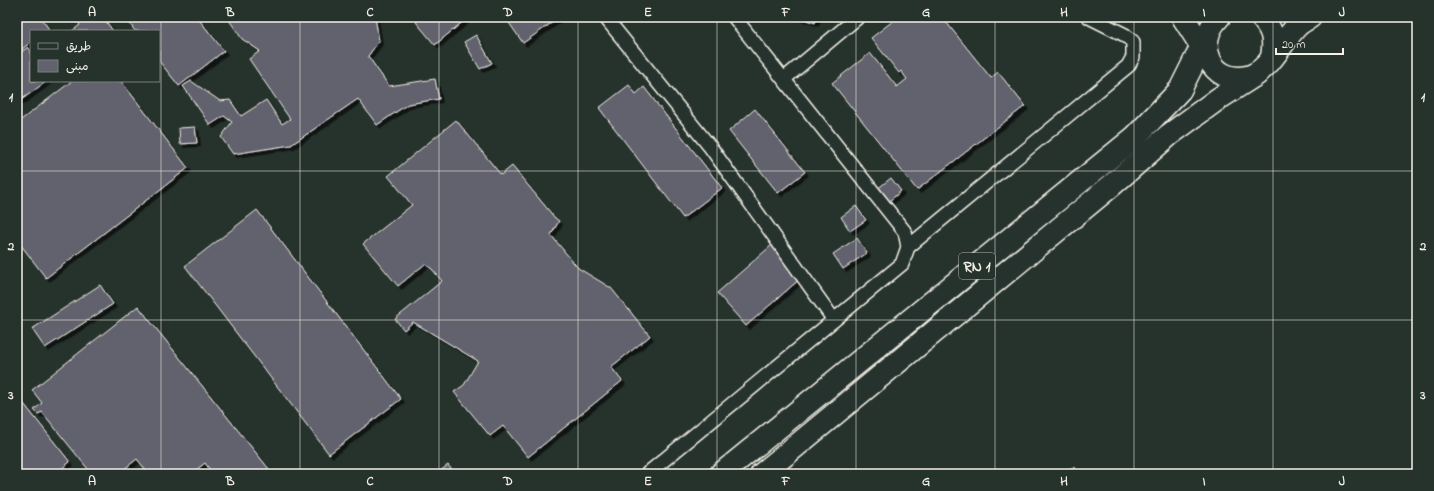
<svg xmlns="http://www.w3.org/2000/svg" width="1434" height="491" font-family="'Indie Flower','Playpen Sans Arabic',sans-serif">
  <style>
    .building { fill: #62626e; stroke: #f4f1e8; filter: url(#shadow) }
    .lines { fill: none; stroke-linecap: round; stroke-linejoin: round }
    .service-casing { stroke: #f4f1e8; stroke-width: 16 }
    .minor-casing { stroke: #f4f1e8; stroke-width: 25 }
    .primary-casing { stroke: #f4f1e8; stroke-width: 25 }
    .service { stroke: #26332d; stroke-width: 13 }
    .minor { stroke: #26332d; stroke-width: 22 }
    .primary { stroke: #26332d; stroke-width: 22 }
    .grid { fill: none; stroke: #f4f1e8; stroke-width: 1; stroke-opacity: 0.55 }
    .labels { text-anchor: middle; stroke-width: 3; stroke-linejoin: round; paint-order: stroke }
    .shield { fill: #26332d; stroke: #b6b8b0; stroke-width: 1 }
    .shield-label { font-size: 15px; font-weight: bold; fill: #f4f1e8 }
    .neatline { fill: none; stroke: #f4f1e8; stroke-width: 1.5 }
    .grid-label { font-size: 13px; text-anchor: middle; font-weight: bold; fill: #f4f1e8 }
  </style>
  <defs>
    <filter id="shadow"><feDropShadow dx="3.5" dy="3.5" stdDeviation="0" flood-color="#0009"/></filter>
  </defs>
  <rect width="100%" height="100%" fill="#26332d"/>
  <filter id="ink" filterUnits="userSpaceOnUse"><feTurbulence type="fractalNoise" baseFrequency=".025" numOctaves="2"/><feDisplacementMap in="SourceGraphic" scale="8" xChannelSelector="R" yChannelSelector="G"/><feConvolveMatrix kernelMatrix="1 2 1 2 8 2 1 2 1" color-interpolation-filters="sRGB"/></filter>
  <g filter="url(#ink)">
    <g class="building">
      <polygon points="17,17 40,17 49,29 46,31 31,31 31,42 17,53"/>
      <polygon points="75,17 103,17 113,31 72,31 80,25"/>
      <polygon points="125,17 197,17 224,51 179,86 159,61 159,31 135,31"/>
      <polygon points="227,17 375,17 379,41 368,56 389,86 435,79 439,99 408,104 377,125 358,99 291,145 233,154 221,137 232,122 224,116 210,125 183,86 191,81 220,101 230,100 241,116 266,100 282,124 290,119 249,59 260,51 242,39"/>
      <polygon points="422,17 464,17 466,19 435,45 416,22"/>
      <polygon points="505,17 560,17 523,43"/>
      <polygon points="798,17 817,17 815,23"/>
      <polygon points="898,17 942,17 991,78 998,72 1025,106 917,190 832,83 870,53 897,87 907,79 901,71 899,73 871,38"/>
      <polygon points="476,35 492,63 480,69 464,42"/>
      <polygon points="28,47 31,51 31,81 47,81 17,103 17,55"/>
      <polygon points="72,81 121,81 188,168 46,278 17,240 17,123"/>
      <polygon points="629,85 636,94 644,87 722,188 683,218 599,108"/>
      <polygon points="755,109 805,172 778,193 729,131"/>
      <polygon points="456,120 501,175 512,166 555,218 559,221 551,235 578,268 611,288 650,336 611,367 622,381 528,457 503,426 490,436 454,392 464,385 478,361 413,322 404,330 395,319 442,281 432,269 425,264 398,286 363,244 412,205 388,176"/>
      <polygon points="195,127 197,143 180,144 179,128"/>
      <polygon points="891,178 901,191 887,203 876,190"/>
      <polygon points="856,206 866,220 850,231 841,217"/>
      <polygon points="257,210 401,399 329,454 185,266"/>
      <polygon points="857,238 867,253 843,269 833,254"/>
      <polygon points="773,244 801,278 746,326 717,293"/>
      <polygon points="100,285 113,304 45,348 32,329"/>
      <polygon points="138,306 273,474 213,474 205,463 191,474 149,474 137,459 118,474 92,474 42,412 38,414 34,410 42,403 32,390"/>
      <polygon points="17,395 70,462 55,474 17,474"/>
      <polygon points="448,465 455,474 436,474"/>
      <polygon points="1075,467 1076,474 1065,474 1064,470"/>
    </g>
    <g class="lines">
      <g class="service-casing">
        <g id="service">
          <polyline points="605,17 711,148 834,320"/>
          <polyline points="784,79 858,17"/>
          <polyline points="908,247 1128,66 1133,57 1133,42 1125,35 1089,17"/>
          <polyline points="647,474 902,264 908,247 905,232 734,17"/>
        </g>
      </g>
      <g class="minor-casing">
        <polyline id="minor" points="1183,17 1209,58"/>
      </g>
      <g class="primary-casing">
        <g id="primary">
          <path d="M 1219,17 C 1193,43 1211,85 1247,77 C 1268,73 1282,41 1297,26 C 1301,22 1305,20 1310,17"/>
          <path d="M 1261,17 C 1273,30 1275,40 1272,57"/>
          <polyline points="721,474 1135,137 1180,90 1207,36"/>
          <polyline points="762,474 1112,185 1169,135 1218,99 1257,74"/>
        </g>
      </g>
      <use href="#service" class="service"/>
      <use href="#minor" class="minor"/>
      <use href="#primary" class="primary"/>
    </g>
  </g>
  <path class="grid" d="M 161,17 L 161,474M 300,17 L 300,474M 439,17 L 439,474M 578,17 L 578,474M 717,17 L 717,474M 856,17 L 856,474M 995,17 L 995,474M 1134,17 L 1134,474M 1273,17 L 1273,474M 17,171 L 1417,171M 17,320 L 1417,320"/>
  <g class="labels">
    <rect class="shield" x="959" y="253" width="36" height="26" rx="3"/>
    <g class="shield-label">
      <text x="977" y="271">RN 1</text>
    </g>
  </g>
  <rect width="1434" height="491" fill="none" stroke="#26332d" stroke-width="44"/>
  <rect x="30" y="30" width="130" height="52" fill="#26332d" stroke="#787f78"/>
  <rect x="38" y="43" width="20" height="6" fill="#26332d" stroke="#787f78"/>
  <text x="66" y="50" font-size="12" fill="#f4f1e8">طريق</text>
  <rect x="38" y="60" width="20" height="12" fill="#62626e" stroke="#787f78"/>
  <text x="66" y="70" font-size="12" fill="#f4f1e8">مبنى</text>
  <path d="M1276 48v6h67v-6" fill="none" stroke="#f4f1e8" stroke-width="2"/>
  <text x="1282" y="48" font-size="12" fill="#f4f1e8" stroke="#26332d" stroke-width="3" paint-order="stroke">20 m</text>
  <rect x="22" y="22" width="1390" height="447" class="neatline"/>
  <g class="grid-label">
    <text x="92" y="16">A</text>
    <text x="230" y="16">B</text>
    <text x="370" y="16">C</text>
    <text x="508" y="16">D</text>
    <text x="648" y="16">E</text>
    <text x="786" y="16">F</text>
    <text x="926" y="16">G</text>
    <text x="1064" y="16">H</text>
    <text x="1204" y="16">I</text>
    <text x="1342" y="16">J</text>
    <text x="11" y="101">1</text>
    <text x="1423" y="101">1</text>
    <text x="11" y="250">2</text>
    <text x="1423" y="250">2</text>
    <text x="11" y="399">3</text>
    <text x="1423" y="399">3</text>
    <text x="92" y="485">A</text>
    <text x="230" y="485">B</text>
    <text x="370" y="485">C</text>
    <text x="508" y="485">D</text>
    <text x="648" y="485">E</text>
    <text x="786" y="485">F</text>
    <text x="926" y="485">G</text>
    <text x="1064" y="485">H</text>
    <text x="1204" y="485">I</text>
    <text x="1342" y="485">J</text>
  </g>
</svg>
